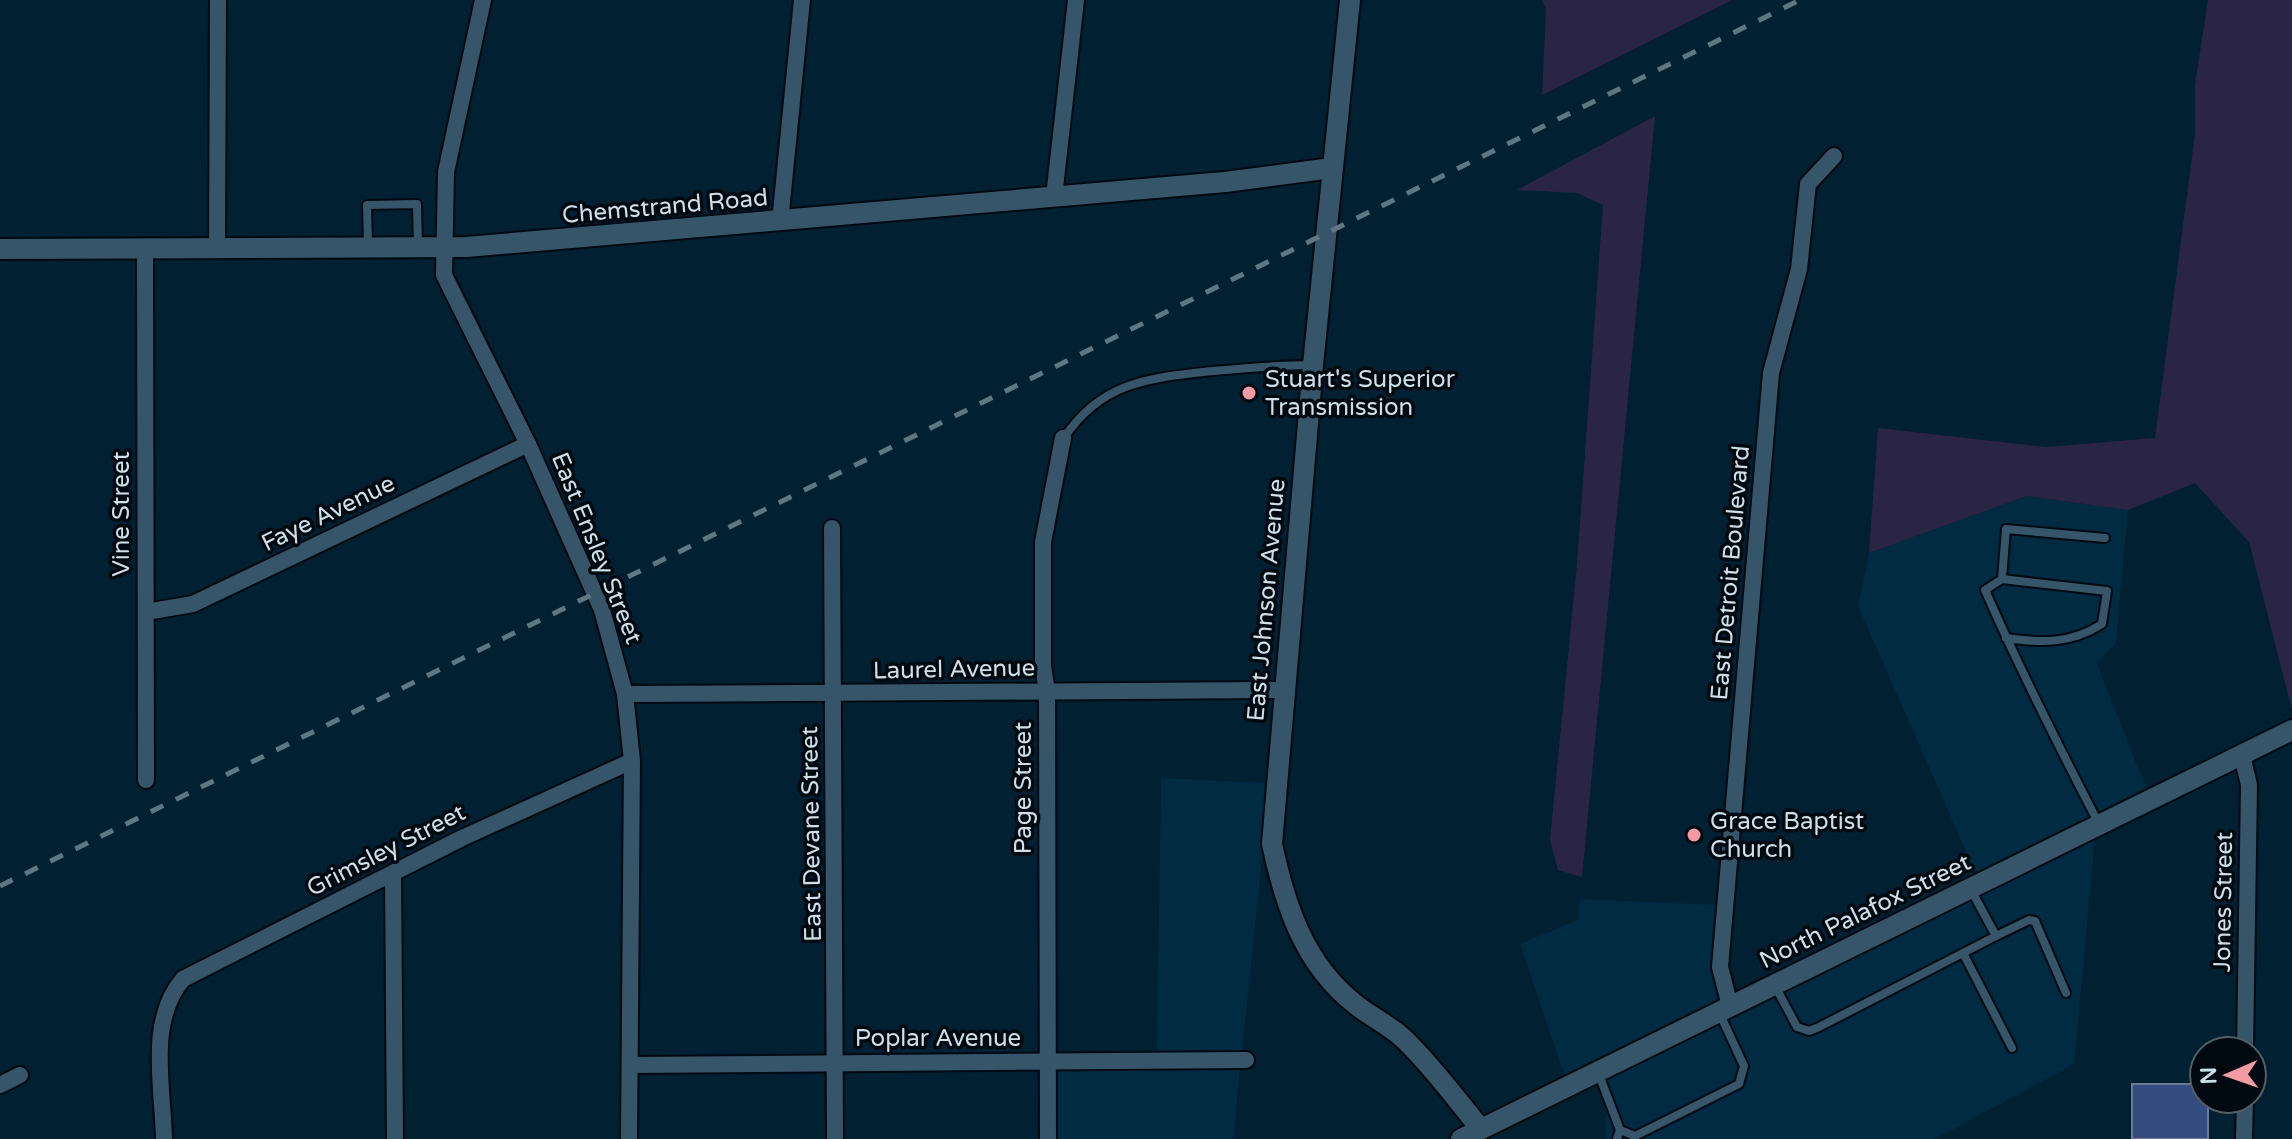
<svg xmlns="http://www.w3.org/2000/svg" width="2292" height="1139" font-family="'Varela Round',sans-serif">
  <style>
    .built { fill: #002b40 }
    .green { fill: #2b2545 }
    .building { fill: #344c7f; stroke: #6b7997; stroke-width: 2 }
    .lines { fill: none; stroke-linecap: round; stroke-linejoin: round }
    .service-casing { stroke: #000915; stroke-width: 12 }
    .minor-casing { stroke: #000915; stroke-width: 20 }
    .tertiary-casing { stroke: #000915; stroke-width: 24 }
    .secondary-casing { stroke: #000915; stroke-width: 24 }
    .service { stroke: #365568; stroke-width: 8 }
    .minor { stroke: #365568; stroke-width: 16 }
    .tertiary { stroke: #365568; stroke-width: 20 }
    .secondary { stroke: #365568; stroke-width: 20 }
    .rail { stroke: #5e7785; stroke-width: 5; stroke-dasharray: 14 14; stroke-linecap: butt }
    .poi-dot { fill: #f49aa2; stroke: #010910; stroke-width: 3 }
    .labels { text-anchor: middle; stroke-width: 7; stroke-linejoin: round; paint-order: stroke }
    .street-label { font-size: 24px; fill: #cedfea; stroke: #010910 }
    .poi-label { font-size: 24px; fill: #cedfea; stroke: #010910; text-anchor: start }
  </style>
  <rect width="100%" height="100%" fill="#012031"/>
  <g class="built">
    <polygon points="2027,496 2128,510 2116,643 2097,663 2147,791 1976,874 1858,606 1869,553"/>
    <polygon points="1161,778 1265,783 1263,848 1242,1052 1157,1053"/>
    <polygon points="2095,837 2074,1064 1935,1139 1606,1139 1605,1078"/>
    <polygon points="1580,899 1715,905 1710,966 1717,1001 1565,1077 1520,944 1578,920"/>
    <polygon points="1240,1069 1233,1139 1058,1139 1058,1071"/>
  </g>
  <g class="green">
    <polygon points="1542,0 1732,0 1542,95 1546,10"/>
    <polygon points="2208,0 2292,0 2292,710 2249,542 2195,483 2128,510 2027,496 1869,553 1878,428 2046,447 2155,438 2195,134 2195,84"/>
    <polygon points="1655,116 1582,877 1558,870 1550,840 1577,564 1603,205 1577,193 1517,190"/>
  </g>
  <polygon class="building" points="2132,1084 2204,1084 2204,1099 2208,1099 2208,1139 2132,1139"/>
  <g class="lines">
    <g class="service-casing">
      <g id="service">
        <polyline points="368,245 367,205 417,204 418,248"/>
        <path d="M 1064,438 C 1102,381 1150,378 1213,371 C 1246,368 1278,365 1311,365"/>
        <polyline points="2002,579 2006,529 2105,538"/>
        <path d="M 2006,638 C 2041,643 2071,644 2102,624 L 2107,591 L 2002,579 L 1985,590 C 2020,670 2059,747 2099,824"/>
        <polyline points="1996,936 2029,920 2035,921 2066,993"/>
        <polyline points="1963,953 2012,1048"/>
        <polyline points="1774,984 1797,1027 1809,1031 1819,1027 1996,936 1970,888"/>
        <polyline points="1598,1072 1620,1130 1617,1139"/>
        <polyline points="1620,1130 1635,1136 1739,1084 1744,1066 1719,1012"/>
      </g>
    </g>
    <g class="minor-casing">
      <g id="minor">
        <polyline points="483,0 446,172 444,275 528,444 602,610 625,694 632,761 629,1139"/>
        <polyline points="1054,197 1076,0"/>
        <polyline points="780,222 802,0"/>
        <polyline points="145,249 146,780"/>
        <polyline points="217,249 218,0"/>
        <polyline points="832,528 835,1139"/>
        <polyline points="146,612 193,604 528,444"/>
        <polyline points="625,694 1284,690"/>
        <polyline points="2242,755 2249,785 2245,1051"/>
        <polyline points="393,873 395,1139"/>
        <polyline points="1730,1006 1720,967 1771,373 1799,269 1808,184 1834,156"/>
        <polyline points="630,1065 1246,1060"/>
        <polyline points="0,1085 20,1075"/>
        <path d="M 164,1139 C 163,1087 147,1021 183,979 L 462,838 L 632,761"/>
        <polyline points="1048,1139 1047,692 1043,666 1043,542 1063,438"/>
        <polyline points="2244,1139 2245,1099"/>
      </g>
    </g>
    <g class="tertiary-casing">
      <polyline id="tertiary" points="0,249 466,247 1225,182 1332,168"/>
    </g>
    <g class="secondary-casing">
      <g id="secondary">
        <path d="M 1350,0 L 1313,365 L 1272,844 C 1285,905 1304,964 1355,1004 C 1371,1017 1391,1026 1405,1040 C 1433,1067 1456,1099 1481,1129"/>
        <polyline points="1461,1139 2292,730"/>
      </g>
    </g>
    <use href="#service" class="service"/>
    <use href="#minor" class="minor"/>
    <use href="#tertiary" class="tertiary"/>
    <use href="#secondary" class="secondary"/>
    <polyline class="rail" points="0,886 1800,0"/>
  </g>
  <g class="poi-dot">
    <circle cx="1249" cy="393" r="8"/>
    <circle cx="1694" cy="835" r="8"/>
  </g>
  <g class="labels">
    <g class="street-label">
      <text transform="translate(665 206) rotate(-5)" y="8">Chemstrand Road</text>
      <text transform="translate(328 513) rotate(-26)" y="8">Faye Avenue</text>
      <text transform="translate(121 514) rotate(-90)" y="8">Vine Street</text>
      <text transform="translate(597 548) rotate(68)" y="8">East Ensley Street</text>
      <text transform="translate(1730 573) rotate(-85)" y="8">East Detroit Boulevard</text>
      <text transform="translate(1266 600) rotate(-85)" y="8">East Johnson Avenue</text>
      <text transform="translate(954 669) rotate(-1)" y="8">Laurel Avenue</text>
      <text transform="translate(1023 788) rotate(-90)" y="8">Page Street</text>
      <text transform="translate(811 834) rotate(-91)" y="8">East Devane Street</text>
      <text transform="translate(386 850) rotate(-27)" y="8">Grimsley Street</text>
      <text transform="translate(2223 902) rotate(-89)" y="8">Jones Street</text>
      <text transform="translate(1865 911) rotate(-26)" y="8">North Palafox Street</text>
      <text x="938" y="1046">Poplar Avenue</text>
    </g>
    <g class="poi-label">
      <text x="1265" y="387">Stuart's Superior<tspan x="1265" dy="28">Transmission</tspan></text>
      <text x="1710" y="829">Grace Baptist<tspan x="1710" dy="28">Church</tspan></text>
    </g>
  </g>
  <g transform="translate(2228 1075) rotate(268)"><circle r="38" fill="#010910" stroke="#535f67" stroke-width="2"/>
  <path d="M0-6L14 30L0 20L-14 30Z" fill="#f49aa2"/>
  <text y="-12" font-size="22" font-weight="bold" text-anchor="middle" fill="#cedfea">N</text>
  </g>
</svg>
